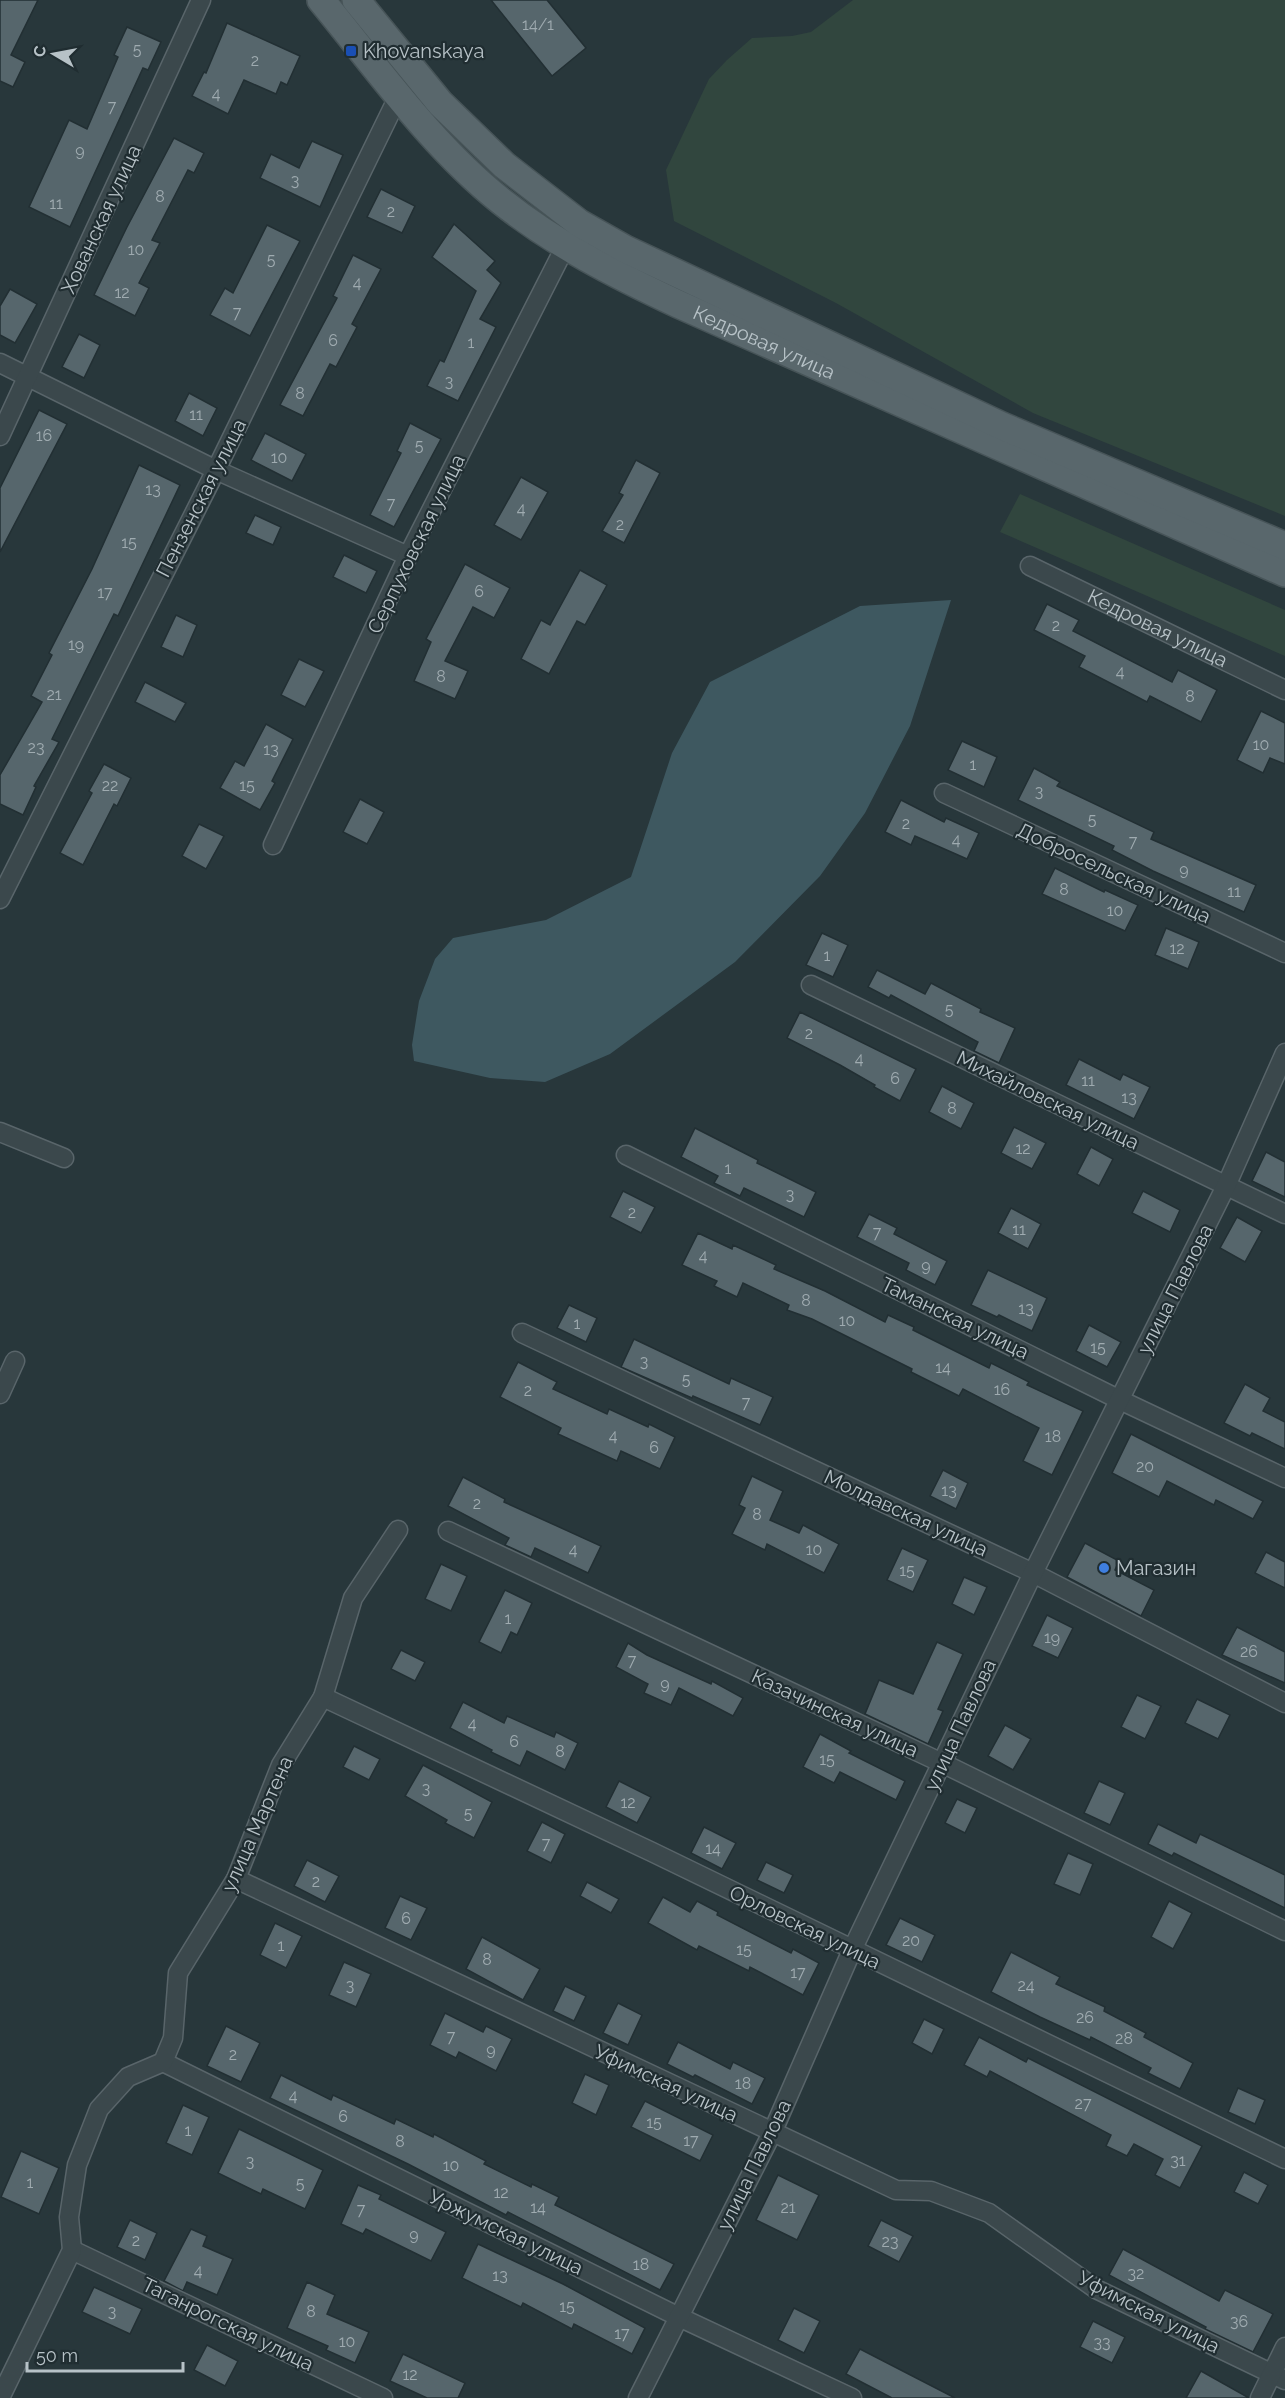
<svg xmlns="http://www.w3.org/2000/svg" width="1285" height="2398" font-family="Raleway,sans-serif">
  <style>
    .green { fill: #31463e }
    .water { fill: #3e5860 }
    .building { fill: #56666c; stroke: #222f33; stroke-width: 1.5 }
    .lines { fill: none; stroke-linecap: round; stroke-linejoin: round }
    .street-casing { stroke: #59656a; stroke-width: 21 }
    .primary-casing { stroke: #475458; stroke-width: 30 }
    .street { stroke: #3b484c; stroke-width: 18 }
    .primary { stroke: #59676c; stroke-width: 27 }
    .transit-dot { fill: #1a4fb4; stroke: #202d31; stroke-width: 2 }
    .shop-dot { fill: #3f7fe0; stroke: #202d31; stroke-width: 2 }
    .labels { text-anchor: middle; stroke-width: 4.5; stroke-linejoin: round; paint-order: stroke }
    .number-label { font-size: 16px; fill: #9fabb0 }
    .poi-label { font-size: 20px; fill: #b7c2c7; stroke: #202d31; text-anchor: start }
    .street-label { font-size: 20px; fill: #b7c2c7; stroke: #202d31 }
  </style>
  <rect width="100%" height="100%" fill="#28373b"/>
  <g class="green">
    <polygon points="853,0 1285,0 1285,516 1033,413 836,303 674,221 666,170 709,79 727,60 752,38 792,36 811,32"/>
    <polygon points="1020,494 1285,610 1285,656 1000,532"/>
  </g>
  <polygon class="water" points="951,600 910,726 865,813 820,876 735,962 610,1054 545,1082 490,1078 414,1061 412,1045 419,1001 435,959 453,938 546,920 631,877 672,753 710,682 860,606"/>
  <g class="building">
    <polygon points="0,0 38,0 11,55 25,62 13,87 0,81"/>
    <polygon points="491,0 547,0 586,48 552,76"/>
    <polygon points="227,23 300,56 287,85 281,82 276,94 244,80 228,114 192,96 204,72 206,73"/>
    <polygon points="127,27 161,42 148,70 143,68 70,227 29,207 69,120 87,129 118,57 114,55"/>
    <polygon points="174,138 204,153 194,173 188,170 152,240 160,243 139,283 149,288 135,316 94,295 127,227"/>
    <polygon points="312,141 343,155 320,207 260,178 271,154 299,168"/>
    <polygon points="381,189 415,206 402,233 367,217"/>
    <polygon points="454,224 495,261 487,270 501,283 480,319 496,327 458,401 427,386 440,360 444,362 476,291 432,257"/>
    <polygon points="267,225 300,241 250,336 210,315 225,288 233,293"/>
    <polygon points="353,255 381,269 352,324 357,327 336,367 330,364 303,416 280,405 337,298 333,296"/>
    <polygon points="10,289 37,304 15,343 0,335 0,306"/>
    <polygon points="79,334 100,345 84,378 62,367"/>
    <polygon points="189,393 217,408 203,436 175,421"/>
    <polygon points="39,410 67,424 0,552 0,488"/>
    <polygon points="410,423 441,439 394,527 370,515 401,453 397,451"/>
    <polygon points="265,433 306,454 292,481 251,460"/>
    <polygon points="636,460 660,473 624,543 602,531 623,495 619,493"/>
    <polygon points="139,465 180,485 118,616 114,614 52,739 59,742 34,786 36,787 23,815 0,804 0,775 42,702 31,696 52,655 49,653 92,569"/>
    <polygon points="521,477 548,492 521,540 494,525"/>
    <polygon points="255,515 281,527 273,545 246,533"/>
    <polygon points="344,555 377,571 366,593 333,577"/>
    <polygon points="465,564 510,588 494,618 473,607 445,661 468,671 455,699 414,681 431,642 426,639"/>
    <polygon points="580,570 607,585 585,625 577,621 549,674 521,659 541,620 550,625"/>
    <polygon points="1047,604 1079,620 1073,631 1172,682 1178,670 1217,690 1201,722 1150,696 1147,702 1079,667 1085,656 1034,630"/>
    <polygon points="176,615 197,625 183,657 161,647"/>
    <polygon points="299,659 324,671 305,707 281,695"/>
    <polygon points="145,682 186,703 175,722 135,702"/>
    <polygon points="1261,711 1285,723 1285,764 1270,758 1263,773 1237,760"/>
    <polygon points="266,724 293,739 272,781 275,783 260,810 220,788 235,761 244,766"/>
    <polygon points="962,741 997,757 984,787 948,770"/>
    <polygon points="104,764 131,778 117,806 114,804 83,865 60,853 92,793 89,791"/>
    <polygon points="1034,768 1060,782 1057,786 1154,832 1151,839 1256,885 1244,912 1153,871 1112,850 1114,846 1018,800"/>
    <polygon points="360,799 384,812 367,844 343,832"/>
    <polygon points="901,800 944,822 946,818 979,833 967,859 915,836 911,845 885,832"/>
    <polygon points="199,824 224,836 206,869 182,856"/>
    <polygon points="1055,868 1104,892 1105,890 1138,905 1125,931 1042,894"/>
    <polygon points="1166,928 1199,942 1188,969 1155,955"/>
    <polygon points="822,933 848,945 833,977 806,965"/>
    <polygon points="877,970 925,994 931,983 981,1009 980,1012 1015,1028 999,1063 974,1051 978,1042 891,995 889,998 868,987"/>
    <polygon points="800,1012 916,1069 900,1101 874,1087 875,1085 840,1065 787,1038"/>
    <polygon points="1079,1059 1120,1080 1123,1074 1150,1087 1134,1119 1066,1085"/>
    <polygon points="942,1086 974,1103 961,1129 929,1112"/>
    <polygon points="1014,1127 1046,1143 1032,1169 1001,1153"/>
    <polygon points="695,1128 758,1160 757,1163 816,1192 804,1217 744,1188 740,1196 714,1183 718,1176 681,1157"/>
    <polygon points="1091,1147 1113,1159 1099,1186 1077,1174"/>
    <polygon points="1266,1152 1285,1162 1285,1197 1252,1181"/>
    <polygon points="623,1191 655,1207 641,1233 610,1217"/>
    <polygon points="1143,1191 1180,1210 1170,1232 1132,1213"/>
    <polygon points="1011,1208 1041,1224 1028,1249 998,1233"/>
    <polygon points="869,1214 897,1228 894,1234 947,1261 935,1285 906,1270 909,1263 857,1237"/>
    <polygon points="1237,1217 1262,1231 1245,1262 1220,1248"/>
    <polygon points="698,1233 732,1249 733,1245 776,1265 774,1269 825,1291 885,1322 888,1315 914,1327 913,1330 989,1368 991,1363 1029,1382 1027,1385 1083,1411 1052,1475 1023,1461 1039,1428 963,1389 959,1396 911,1372 912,1369 812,1319 787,1310 789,1305 743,1283 737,1297 714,1286 717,1281 682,1265"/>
    <polygon points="988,1270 1047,1298 1032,1331 999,1315 997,1317 971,1305"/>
    <polygon points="569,1305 597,1318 586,1342 557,1328"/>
    <polygon points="1089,1325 1121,1342 1107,1367 1076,1351"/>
    <polygon points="634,1339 729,1384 731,1378 773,1397 760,1425 693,1396 692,1398 621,1367"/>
    <polygon points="518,1362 557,1382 553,1389 607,1414 609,1409 648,1427 649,1424 675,1437 660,1469 621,1451 617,1461 558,1434 561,1428 500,1397"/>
    <polygon points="1245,1384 1270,1398 1263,1411 1285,1422 1285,1449 1252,1433 1250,1436 1224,1423"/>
    <polygon points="1131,1434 1263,1501 1253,1519 1216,1500 1214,1505 1167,1481 1159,1497 1112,1473"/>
    <polygon points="943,1470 968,1483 956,1509 930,1496"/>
    <polygon points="752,1476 783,1491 770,1520 799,1533 803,1525 839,1544 824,1573 767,1544 765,1550 732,1534 745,1508 739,1505"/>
    <polygon points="463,1477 505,1499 504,1502 601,1546 588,1573 535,1548 531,1557 505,1545 509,1538 448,1506"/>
    <polygon points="1085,1543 1119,1561 1115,1570 1154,1590 1141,1616 1067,1577"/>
    <polygon points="902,1548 928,1560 913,1592 887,1580"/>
    <polygon points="1266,1552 1285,1562 1285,1588 1255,1573"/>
    <polygon points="441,1564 467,1576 451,1611 425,1599"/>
    <polygon points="964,1577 987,1587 974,1615 952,1604"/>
    <polygon points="505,1590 532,1603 517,1635 511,1632 501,1653 479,1642"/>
    <polygon points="1047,1615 1073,1628 1058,1658 1032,1646"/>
    <polygon points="1237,1627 1285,1652 1285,1683 1222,1655"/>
    <polygon points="937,1642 963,1654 938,1709 943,1711 928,1744 865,1714 879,1680 913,1694"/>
    <polygon points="628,1643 647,1655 711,1684 712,1681 743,1698 733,1716 679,1688 671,1705 644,1693 648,1684 616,1667"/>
    <polygon points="401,1650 425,1662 415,1681 391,1669"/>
    <polygon points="1137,1695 1161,1706 1145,1739 1121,1727"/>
    <polygon points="1197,1699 1230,1715 1218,1739 1185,1723"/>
    <polygon points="463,1702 504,1723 507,1716 554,1737 556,1732 578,1743 565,1770 527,1751 520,1766 491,1752 492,1750 450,1728"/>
    <polygon points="1005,1725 1031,1739 1013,1770 988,1756"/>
    <polygon points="820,1734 851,1751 849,1753 905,1781 896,1800 840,1772 834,1783 803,1767"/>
    <polygon points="354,1746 380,1759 369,1780 343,1767"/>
    <polygon points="423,1765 492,1802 474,1838 445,1823 447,1820 405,1796"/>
    <polygon points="619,1781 651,1797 637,1823 606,1807"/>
    <polygon points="1099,1781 1125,1793 1110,1825 1084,1813"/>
    <polygon points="957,1799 977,1808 965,1833 945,1823"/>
    <polygon points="542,1822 565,1834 551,1863 527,1851"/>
    <polygon points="1158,1824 1196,1843 1200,1834 1285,1875 1285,1908 1174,1853 1172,1856 1148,1844"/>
    <polygon points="704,1827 736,1843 722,1869 691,1853"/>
    <polygon points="1068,1853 1093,1864 1080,1895 1054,1884"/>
    <polygon points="307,1860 339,1876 325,1902 294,1886"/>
    <polygon points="766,1862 793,1875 784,1893 757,1880"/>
    <polygon points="587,1882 619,1899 611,1913 580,1896"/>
    <polygon points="400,1896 427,1908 411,1940 385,1928"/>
    <polygon points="663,1897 690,1912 697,1901 718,1912 717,1915 791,1953 793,1949 819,1963 803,1995 750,1967 749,1971 699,1946 697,1950 648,1923"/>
    <polygon points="1169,1901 1192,1913 1173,1949 1151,1937"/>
    <polygon points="900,1918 935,1935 922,1962 886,1945"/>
    <polygon points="275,1923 302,1936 286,1968 260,1955"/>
    <polygon points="482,1937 540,1969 523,2000 466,1969"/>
    <polygon points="1011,1952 1060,1977 1056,1984 1105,2007 1104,2011 1146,2033 1144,2037 1193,2063 1180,2089 1148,2073 1151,2068 1091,2037 1090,2040 1040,2017 991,1992"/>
    <polygon points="344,1962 371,1974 356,2007 329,1995"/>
    <polygon points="565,1986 586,1996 574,2021 553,2011"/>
    <polygon points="618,2003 642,2015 628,2045 603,2033"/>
    <polygon points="445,2013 483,2032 486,2026 512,2039 496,2071 459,2052 456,2058 430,2045"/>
    <polygon points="924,2019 944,2029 932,2054 912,2043"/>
    <polygon points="226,2026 260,2043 241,2082 207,2066"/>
    <polygon points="979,2037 1026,2062 1028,2058 1202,2146 1180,2188 1155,2175 1163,2159 1134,2144 1127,2156 1106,2146 1111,2135 990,2071 987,2077 964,2065"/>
    <polygon points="678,2042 730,2069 733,2062 765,2078 752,2104 695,2075 693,2077 667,2064"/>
    <polygon points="585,2074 609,2085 596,2115 572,2103"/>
    <polygon points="281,2075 331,2100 333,2095 394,2124 396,2119 433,2137 434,2134 486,2161 484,2164 531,2187 532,2184 559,2197 555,2205 674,2264 660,2290 508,2212 506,2215 408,2164 270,2098"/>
    <polygon points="1238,2088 1265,2100 1255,2124 1228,2112"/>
    <polygon points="645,2101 713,2135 700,2161 631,2127"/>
    <polygon points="183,2105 209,2117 192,2155 166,2143"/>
    <polygon points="239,2129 323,2170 305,2209 263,2189 261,2194 218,2173"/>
    <polygon points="21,2151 59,2168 39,2214 1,2197"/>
    <polygon points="1244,2172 1268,2185 1258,2204 1234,2192"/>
    <polygon points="778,2175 819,2195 797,2240 756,2220"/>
    <polygon points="358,2185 381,2195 379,2199 446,2232 431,2261 366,2229 363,2234 341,2224"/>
    <polygon points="130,2220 157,2233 145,2260 117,2247"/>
    <polygon points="881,2220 913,2236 899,2262 868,2246"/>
    <polygon points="191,2229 207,2236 203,2246 233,2259 217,2295 187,2282 183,2291 164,2281"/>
    <polygon points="478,2244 563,2284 645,2328 632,2354 574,2324 572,2329 523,2303 521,2307 462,2278"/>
    <polygon points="1123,2249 1219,2301 1225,2290 1273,2314 1253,2352 1205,2329 1206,2327 1109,2275"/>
    <polygon points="307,2282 335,2295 327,2314 369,2332 355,2363 326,2350 328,2346 287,2328"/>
    <polygon points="94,2287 142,2309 130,2334 82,2312"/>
    <polygon points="794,2308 820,2321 804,2353 778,2340"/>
    <polygon points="1093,2321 1125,2337 1112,2363 1080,2347"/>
    <polygon points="207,2345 238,2361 225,2386 194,2370"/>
    <polygon points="860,2349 955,2398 892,2398 846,2374"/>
    <polygon points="403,2354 465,2383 458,2398 427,2398 390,2381"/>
    <polygon points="1201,2371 1249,2398 1186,2398"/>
  </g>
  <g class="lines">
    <g class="street-casing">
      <g id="street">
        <polyline points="0,363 216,470 408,556"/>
        <polyline points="0,436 201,0"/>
        <path id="s1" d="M 1030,566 L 1285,690"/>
        <polyline points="944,793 1285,953"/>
        <polyline points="273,845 408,556 565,247"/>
        <polyline points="0,899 216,470 399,95"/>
        <polyline points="811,985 1285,1214"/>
        <polyline points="0,1132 64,1158"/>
        <polyline points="626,1155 1120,1400 1285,1478"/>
        <polyline points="522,1333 1033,1573 1285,1703"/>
        <polyline points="0,1394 15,1361"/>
        <polyline points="448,1531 942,1763 1285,1931"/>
        <polyline points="323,1697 652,1852 1285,2159"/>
        <polyline points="236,1879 896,2190 931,2191 989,2213 1096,2289 1285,2380"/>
        <polyline points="163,2062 679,2317 852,2398"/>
        <polyline points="72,2250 383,2398"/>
        <polyline points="0,2398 72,2250 69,2217 77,2165 99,2109 128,2077 163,2062 173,2038 178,1973 236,1879 281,1765 323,1697 353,1598 398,1530"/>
        <polyline points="638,2398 772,2133 852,1950 1033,1573 1226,1186 1285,1053"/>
        <polyline points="1260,2398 1285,2347"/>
      </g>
    </g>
    <g class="primary-casing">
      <g id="primary">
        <path id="s2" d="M 321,0 C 378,69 431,145 501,201 C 555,244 616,275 678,304 L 1285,573"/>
        <polyline points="356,0 440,103 504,165 579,223 625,249 1002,426 1285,546"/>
      </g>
    </g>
    <use href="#street" class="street"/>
    <use href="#primary" class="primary"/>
  </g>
  <rect class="transit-dot" x="345" y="45" width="12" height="12" rx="3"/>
  <circle class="shop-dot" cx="1104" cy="1568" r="6"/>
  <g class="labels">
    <g class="number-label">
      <text x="538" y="30">14/1</text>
      <text x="137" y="55">5</text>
      <text x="255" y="66">2</text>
      <text x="216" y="99">4</text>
      <text x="112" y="112">7</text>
      <text x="80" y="156">9</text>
      <text x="295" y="186">3</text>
      <text x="160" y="202">8</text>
      <text x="56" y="209">11</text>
      <text x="391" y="217">2</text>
      <text x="136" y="255">10</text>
      <text x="271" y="265">5</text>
      <text x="357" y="288">4</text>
      <text x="122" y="298">12</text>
      <text x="237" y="318">7</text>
      <text x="333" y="346">6</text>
      <text x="471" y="348">1</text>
      <text x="449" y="387">3</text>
      <text x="300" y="399">8</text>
      <text x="196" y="420">11</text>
      <text x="44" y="441">16</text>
      <text x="419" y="451">5</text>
      <text x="279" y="463">10</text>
      <text x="153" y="495">13</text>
      <text x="391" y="509">7</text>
      <text x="521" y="514">4</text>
      <text x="620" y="530">2</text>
      <text x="129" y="548">15</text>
      <text x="479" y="597">6</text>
      <text x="105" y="598">17</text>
      <text x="1056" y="631">2</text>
      <text x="76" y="650">19</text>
      <text x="1120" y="677">4</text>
      <text x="441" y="682">8</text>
      <text x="54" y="700">21</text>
      <text x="1190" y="702">8</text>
      <text x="1261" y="750">10</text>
      <text x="36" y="753">23</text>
      <text x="271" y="755">13</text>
      <text x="973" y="770">1</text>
      <text x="110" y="791">22</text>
      <text x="247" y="791">15</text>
      <text x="1039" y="797">3</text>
      <text x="1092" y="825">5</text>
      <text x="906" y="829">2</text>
      <text x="956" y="845">4</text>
      <text x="1133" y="847">7</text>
      <text x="1184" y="875">9</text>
      <text x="1064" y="895">8</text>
      <text x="1234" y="897">11</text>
      <text x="1115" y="916">10</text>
      <text x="1177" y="954">12</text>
      <text x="827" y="961">1</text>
      <text x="949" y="1015">5</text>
      <text x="809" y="1039">2</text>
      <text x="859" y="1064">4</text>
      <text x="895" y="1084">6</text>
      <text x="1088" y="1086">11</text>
      <text x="1129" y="1103">13</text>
      <text x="952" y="1114">8</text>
      <text x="1023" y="1154">12</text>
      <text x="728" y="1174">1</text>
      <text x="790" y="1200">3</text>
      <text x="632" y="1218">2</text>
      <text x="1019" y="1235">11</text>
      <text x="877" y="1238">7</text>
      <text x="703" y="1261">4</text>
      <text x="926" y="1271">9</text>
      <text x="806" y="1306">8</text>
      <text x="1026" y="1314">13</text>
      <text x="847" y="1326">10</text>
      <text x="577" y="1329">1</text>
      <text x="1098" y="1353">15</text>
      <text x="644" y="1367">3</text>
      <text x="943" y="1373">14</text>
      <text x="686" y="1385">5</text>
      <text x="1002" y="1395">16</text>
      <text x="528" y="1396">2</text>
      <text x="746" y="1408">7</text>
      <text x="613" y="1441">4</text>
      <text x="1053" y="1442">18</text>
      <text x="654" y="1453">6</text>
      <text x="1145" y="1472">20</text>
      <text x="949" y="1496">13</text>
      <text x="477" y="1509">2</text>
      <text x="757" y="1520">8</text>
      <text x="573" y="1555">4</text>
      <text x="814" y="1555">10</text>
      <text x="907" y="1576">15</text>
      <text x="508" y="1624">1</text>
      <text x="1052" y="1643">19</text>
      <text x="1249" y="1657">26</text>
      <text x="632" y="1666">7</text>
      <text x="665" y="1689">9</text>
      <text x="472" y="1729">4</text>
      <text x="514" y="1747">6</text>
      <text x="560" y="1757">8</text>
      <text x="827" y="1765">15</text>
      <text x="426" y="1794">3</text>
      <text x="628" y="1808">12</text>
      <text x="468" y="1819">5</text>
      <text x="546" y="1849">7</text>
      <text x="713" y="1854">14</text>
      <text x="316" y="1887">2</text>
      <text x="406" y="1924">6</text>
      <text x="911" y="1946">20</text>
      <text x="281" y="1951">1</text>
      <text x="744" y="1955">15</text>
      <text x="487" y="1965">8</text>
      <text x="798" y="1978">17</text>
      <text x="350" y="1991">3</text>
      <text x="1026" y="1991">24</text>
      <text x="1085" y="2023">26</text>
      <text x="451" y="2042">7</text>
      <text x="1124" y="2044">28</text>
      <text x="491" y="2055">9</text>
      <text x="233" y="2060">2</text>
      <text x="743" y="2089">18</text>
      <text x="293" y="2101">4</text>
      <text x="1083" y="2109">27</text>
      <text x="343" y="2122">6</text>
      <text x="654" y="2128">15</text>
      <text x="188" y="2136">1</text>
      <text x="691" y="2146">17</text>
      <text x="400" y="2147">8</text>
      <text x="1178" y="2166">31</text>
      <text x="250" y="2167">3</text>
      <text x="451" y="2171">10</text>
      <text x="30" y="2188">1</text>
      <text x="300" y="2189">5</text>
      <text x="501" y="2198">12</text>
      <text x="538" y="2213">14</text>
      <text x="788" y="2213">21</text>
      <text x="361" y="2215">7</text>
      <text x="414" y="2240">9</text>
      <text x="136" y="2246">2</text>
      <text x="890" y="2247">23</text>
      <text x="641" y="2270">18</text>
      <text x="198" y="2276">4</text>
      <text x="1136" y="2279">32</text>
      <text x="500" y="2281">13</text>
      <text x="567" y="2312">15</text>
      <text x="112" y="2317">3</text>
      <text x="311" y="2317">8</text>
      <text x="1239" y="2327">36</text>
      <text x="622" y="2339">17</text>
      <text x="347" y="2347">10</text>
      <text x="1102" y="2348">33</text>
      <text x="410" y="2380">12</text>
    </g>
    <g class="poi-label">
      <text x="363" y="58">Khovanskaya</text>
      <text x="1116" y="1575">Магазин</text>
    </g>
    <g class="street-label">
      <text transform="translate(101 219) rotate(-65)" y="7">Хованская улица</text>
      <text dy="7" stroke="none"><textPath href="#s2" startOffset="570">Кедровая улица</textPath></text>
      <text transform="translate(201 498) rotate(-63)" y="7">Пензенская улица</text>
      <text transform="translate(416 544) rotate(-64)" y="7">Серпуховская улица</text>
      <text dy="7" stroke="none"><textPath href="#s1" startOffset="142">Кедровая улица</textPath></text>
      <text transform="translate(1114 873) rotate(25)" y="7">Добросельская улица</text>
      <text transform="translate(1048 1100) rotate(26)" y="7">Михайловская улица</text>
      <text transform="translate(1175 1289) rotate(-63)" y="7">улица Павлова</text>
      <text transform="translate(955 1318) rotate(26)" y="7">Таманская улица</text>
      <text transform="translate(906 1513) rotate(25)" y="7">Молдавская улица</text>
      <text transform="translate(835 1713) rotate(25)" y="7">Казачинская улица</text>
      <text transform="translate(960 1725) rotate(-65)" y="7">улица Павлова</text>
      <text transform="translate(257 1824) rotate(-66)" y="7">улица Мартена</text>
      <text transform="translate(805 1927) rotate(26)" y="7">Орловская улица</text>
      <text transform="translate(666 2083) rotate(25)" y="7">Уфимская улица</text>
      <text transform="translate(754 2165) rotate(-64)" y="7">улица Павлова</text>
      <text transform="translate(506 2232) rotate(26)" y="7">Уржумская улица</text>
      <text transform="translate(1149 2312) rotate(27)" y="7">Уфимская улица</text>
      <text transform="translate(228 2324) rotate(26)" y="7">Таганрогская улица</text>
    </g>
  </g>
  <g transform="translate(54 54) rotate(280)" stroke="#202d31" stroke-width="4.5" paint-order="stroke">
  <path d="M0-4.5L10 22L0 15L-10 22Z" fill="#b7c2c7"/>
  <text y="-9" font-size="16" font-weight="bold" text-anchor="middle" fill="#b7c2c7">С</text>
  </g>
  <path d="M27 2362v9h156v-9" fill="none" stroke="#b7c2c7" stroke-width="3"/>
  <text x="36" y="2362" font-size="18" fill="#b7c2c7" stroke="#202d31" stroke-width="4.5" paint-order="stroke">50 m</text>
</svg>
